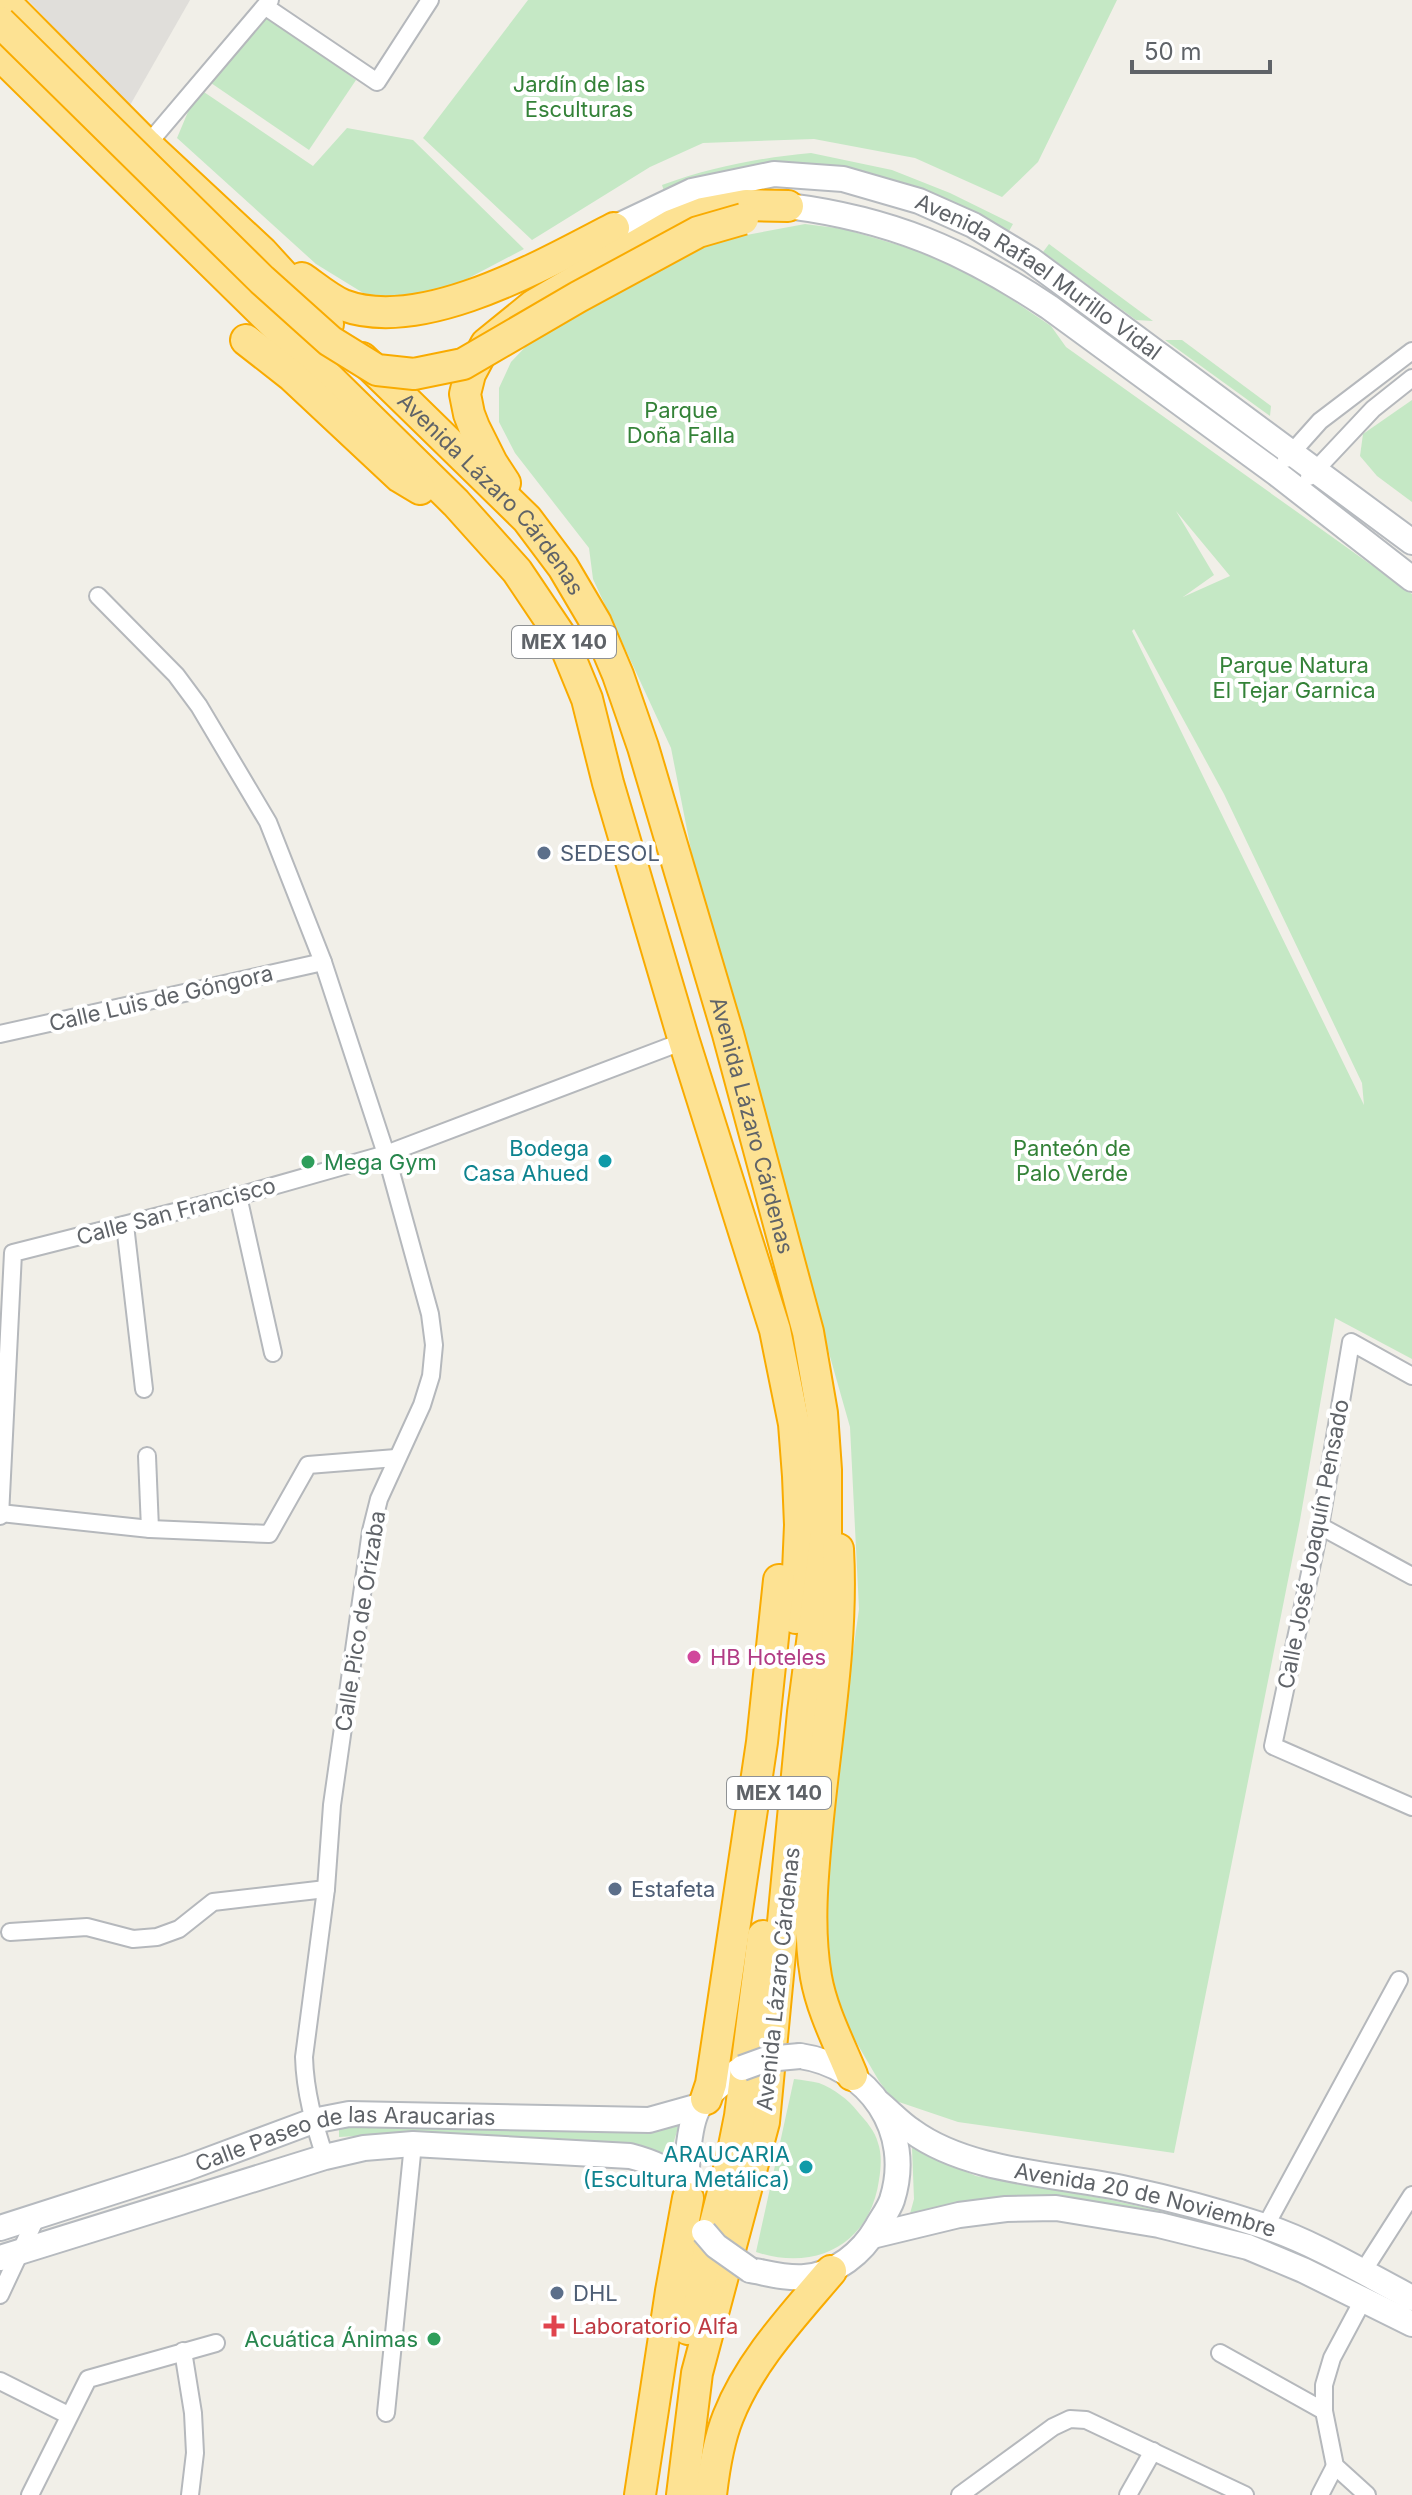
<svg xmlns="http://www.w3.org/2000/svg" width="1412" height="2495" font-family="Inter,sans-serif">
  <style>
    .industrial { fill: #e0deda }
    .green { fill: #c5e8c5; fill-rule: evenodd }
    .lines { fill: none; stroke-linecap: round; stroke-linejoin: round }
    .street-casing { stroke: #b5b8bc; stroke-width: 20 }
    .secondary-casing { stroke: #b6babf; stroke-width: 28 }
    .highway-casing { stroke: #f9ab00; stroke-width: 34 }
    .street { stroke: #fff; stroke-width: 16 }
    .secondary { stroke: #fff; stroke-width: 24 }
    .highway { stroke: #fde293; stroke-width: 30 }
    .secondary-bridge-casing { stroke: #b6babf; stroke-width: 28; stroke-linecap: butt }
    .highway-bridge-casing { stroke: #f9ab00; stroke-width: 34; stroke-linecap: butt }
    .secondary-bridge { stroke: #fff; stroke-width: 24 }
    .highway-bridge { stroke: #fde293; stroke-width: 30 }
    .service-dot { fill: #5c6f8a; stroke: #fff; stroke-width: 3 }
    .culture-dot { fill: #0f9aa8; stroke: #fff; stroke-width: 3 }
    .leisure-dot { fill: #2e9e5b; stroke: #fff; stroke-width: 3 }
    .hotel-dot { fill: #d1479c; stroke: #fff; stroke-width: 3 }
    .health-dot { fill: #e0444e; stroke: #fff; stroke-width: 3 }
    .labels { text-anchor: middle; stroke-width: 8; stroke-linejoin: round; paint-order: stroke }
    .shield { fill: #fff; stroke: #8f9295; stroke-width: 2 }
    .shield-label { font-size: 20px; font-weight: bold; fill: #5f6368 }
    .park-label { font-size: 22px; fill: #348238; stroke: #fff }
    .street-label { font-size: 22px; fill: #5f6368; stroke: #fff }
    .service-label { font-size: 22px; fill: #4e5e75; stroke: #fff; text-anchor: start }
    .culture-label { font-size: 22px; fill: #0d838f; stroke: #fff; text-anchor: end }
    .leisure-label { font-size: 22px; fill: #27864d; stroke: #fff; text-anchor: start }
    .hotel-label { font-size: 22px; fill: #b23c85; stroke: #fff; text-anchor: start }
    .health-label { font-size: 22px; fill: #be3a42; stroke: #fff; text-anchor: start }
  </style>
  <rect width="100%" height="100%" fill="#f1efe8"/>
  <polygon class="industrial" points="28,0 190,0 129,107"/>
  <g class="green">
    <polygon points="528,0 1117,0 1038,162 1002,197 915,158 814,139 703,143 650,167 532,240 423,138"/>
    <polygon points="269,16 356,80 309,150 211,83"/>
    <polygon points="198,88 313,166 347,128 413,140 524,249 446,290 386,307 316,264 177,138"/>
    <path d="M 811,153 L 892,170 L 950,193 L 1013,224 L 1009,231 C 935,194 844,153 759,166 C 727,171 695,183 664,191 L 662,185 C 712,167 758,158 811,153 Z"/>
    <path d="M 805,224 L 844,229 L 956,262 L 1051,326 L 1066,347 L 1412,594 L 1412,1359 L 1335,1318 L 1300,1520 L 1174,2153 L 958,2122 L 893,2100 L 879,2081 L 838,2011 L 825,1967 L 821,1882 L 859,1609 L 850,1427 L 702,906 L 671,748 L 593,579 L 589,548 L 515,453 L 499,422 L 499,388 L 511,362 L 531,341 L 709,242 ZM 1176,511 L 1230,576 L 1183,597 L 1214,575 ZM 1134,629 L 1224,794 L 1362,1083 L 1364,1105 L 1132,631 Z"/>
    <polygon points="1049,244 1153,321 1136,320 1043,252"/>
    <polygon points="1165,340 1182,340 1271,406 1270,416"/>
    <polygon points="1412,400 1412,502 1377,476 1360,456 1363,434"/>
    <path d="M 794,2079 C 802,2080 811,2081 819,2083 C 833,2088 849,2100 858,2112 C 866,2121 875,2131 878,2143 C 882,2154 881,2168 879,2180 C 870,2244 816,2272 756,2252 Z"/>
    <polygon points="339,2120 646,2128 679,2125 670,2154 631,2146 391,2134 339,2137"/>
    <polygon points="912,2148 976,2176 1106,2199 1207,2221 1250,2234 1296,2253 1412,2310 1412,2315 1207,2225 1167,2214 1042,2195 1006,2198 908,2221 914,2199"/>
  </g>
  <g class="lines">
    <g class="street-casing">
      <g id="street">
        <polyline points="266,7 377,82 430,0"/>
        <polyline points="147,145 270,0"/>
        <polyline points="1286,459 1320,421 1412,351"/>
        <polyline points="1309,477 1373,409 1412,378"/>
        <path d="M 98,596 L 176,675 L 199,706 L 268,822 L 323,962 L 386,1154 L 430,1314 L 434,1345 L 431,1376 L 422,1405 L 379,1499 L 371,1531 L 332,1805 L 326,1889 L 304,2057 C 305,2092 314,2124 325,2157"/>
        <polyline points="0,1034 323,962"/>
        <polyline points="238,1196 273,1353"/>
        <polyline points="125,1225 144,1389"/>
        <polyline points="1412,1376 1351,1342 1320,1526 1273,1746 1412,1807"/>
        <polyline points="147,1456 150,1529"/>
        <polyline points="0,1513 150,1529 269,1534 308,1465 396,1458"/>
        <polyline points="0,1516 13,1253 238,1196 386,1154 684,1041"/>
        <polyline points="1320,1526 1412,1576"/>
        <polyline points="10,1932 87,1927 133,1939 157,1937 179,1929 213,1902 326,1889"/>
        <polyline points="1265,2227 1399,1980"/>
        <polyline points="1362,2273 1412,2195"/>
        <polyline points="0,2295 37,2216"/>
        <polyline points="1363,2300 1332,2358 1324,2385 1324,2411 1335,2466 1367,2495"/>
        <polyline points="183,2351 193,2413 195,2453 190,2495"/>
        <polyline points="1220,2353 1324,2411"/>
        <polyline points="0,2381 68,2415"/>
        <polyline points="386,2413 413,2144"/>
        <polyline points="30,2495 88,2379 216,2343"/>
        <polyline points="960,2495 1053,2427 1070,2419 1086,2420 1245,2495"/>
        <polyline points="1128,2495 1153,2451"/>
        <polyline points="1320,2495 1335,2466"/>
      </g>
    </g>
    <g class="secondary-casing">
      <g id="secondary">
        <path d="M 788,206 C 891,219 963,250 1049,307 L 1276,473 L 1412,579"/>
        <path id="s1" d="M 614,228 L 692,191 L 774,174 L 843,179 L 919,201 L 973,225 L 1031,260 L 1412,542"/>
        <path id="s2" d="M 879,2103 C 890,2112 900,2123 912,2131 C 968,2172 1056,2174 1122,2188 C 1169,2198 1218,2211 1264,2226 C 1315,2243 1364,2273 1412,2298"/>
        <path d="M 688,2196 C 685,2177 688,2124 699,2107 C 706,2094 730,2077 742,2068"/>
        <path id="s3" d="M 0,2228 L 187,2168 L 313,2121 L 349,2114 L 649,2120 L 699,2106"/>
        <polyline points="872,2236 959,2215 1006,2209 1056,2208 1159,2225 1248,2247 1303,2270 1412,2324"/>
        <path d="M 0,2258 L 325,2157 L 364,2148 L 413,2144 L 630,2156 C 653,2162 669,2169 687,2186"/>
        <path d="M 750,2270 C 767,2273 787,2279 805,2277 C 836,2274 862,2253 877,2227 C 882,2218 889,2209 892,2200 C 914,2131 869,2066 800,2056"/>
      </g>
    </g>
    <g class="highway-casing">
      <g id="highway">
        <polyline points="3,0 147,145 262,252 328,324"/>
        <polyline points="0,55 456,503 517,571 562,638 587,699 608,783 684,1041 775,1330 794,1424 798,1476 800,1525 796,1618"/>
        <path d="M 302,278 C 315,287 329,299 343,305 C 422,335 544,264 614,228"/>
        <polyline points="246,340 292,376 400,477 420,489"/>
        <path id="s4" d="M 362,358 L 527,519 L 563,567 L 596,623 L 618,675 L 643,747 L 728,1034 L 808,1332 L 822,1413 L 826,1470 L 826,1534 L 803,1712 L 764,2122 L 697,2373 L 682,2495"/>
        <polyline points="505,483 492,463 474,427 469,414 465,394 470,374 486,344 534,305 672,225 703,213 746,205 788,206"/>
        <path d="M 838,1549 C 843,1639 827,1729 818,1818 C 813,1871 807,1925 816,1977 C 822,2011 839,2043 852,2075"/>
        <polyline points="706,2099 711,2084 762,1742 779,1580"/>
        <polyline points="688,2329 731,2161 740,2116 763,1936"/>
        <polyline points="640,2495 671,2291 688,2198"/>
        <path d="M 711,2495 C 714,2469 718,2442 728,2417 C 750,2361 793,2316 831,2271"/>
      </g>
    </g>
    <use href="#street" class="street"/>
    <use href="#secondary" class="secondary"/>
    <use href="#highway" class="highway"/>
    <g class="secondary-bridge-casing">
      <g id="secondary-bridge">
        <polyline points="742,2068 767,2059 800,2056"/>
        <polyline points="704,2232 716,2246 750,2270"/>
      </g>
    </g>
    <g class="highway-bridge-casing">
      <polyline id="highway-bridge" points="0,22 262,280 330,341 377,370 414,374 463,364 578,297 698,232 743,219"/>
    </g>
    <use href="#secondary-bridge" class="secondary-bridge"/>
    <use href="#highway-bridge" class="highway-bridge"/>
  </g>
  <g class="service-dot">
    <circle cx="544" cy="853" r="8"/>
    <circle cx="615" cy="1889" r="8"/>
    <circle cx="557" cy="2293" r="8"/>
  </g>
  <g class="culture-dot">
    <circle cx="605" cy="1161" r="8"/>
    <circle cx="806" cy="2167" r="8"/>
  </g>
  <g class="leisure-dot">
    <circle cx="308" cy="1162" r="8"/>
    <circle cx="434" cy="2339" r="8"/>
  </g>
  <circle class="hotel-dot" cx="694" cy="1657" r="8"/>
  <path class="health-dot" d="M550 2314h8v8h8v8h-8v8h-8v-8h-8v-8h8z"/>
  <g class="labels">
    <g class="shield">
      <rect x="512" y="626" width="104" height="32" rx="6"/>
      <rect x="727" y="1777" width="104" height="32" rx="6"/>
    </g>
    <g class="shield-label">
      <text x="564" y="649">MEX 140</text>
      <text x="779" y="1800">MEX 140</text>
    </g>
    <g class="park-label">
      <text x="579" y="92">Jardín de las<tspan x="579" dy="25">Esculturas</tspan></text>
      <text x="681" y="418">Parque<tspan x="681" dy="25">Doña Falla</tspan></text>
      <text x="1294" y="673">Parque Natura<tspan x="1294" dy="25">El Tejar Garnica</tspan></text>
      <text x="1072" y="1156">Panteón de<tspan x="1072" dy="25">Palo Verde</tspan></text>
    </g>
    <g class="street-label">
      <text dy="8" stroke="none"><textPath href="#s1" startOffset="460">Avenida Rafael Murillo Vidal</textPath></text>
      <text dy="8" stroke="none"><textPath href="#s4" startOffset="188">Avenida Lázaro Cárdenas</textPath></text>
      <text transform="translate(161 998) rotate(-13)" y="8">Calle Luis de Góngora</text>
      <text dy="8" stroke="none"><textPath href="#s4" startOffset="882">Avenida Lázaro Cárdenas</textPath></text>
      <text transform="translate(176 1211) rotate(-15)" y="8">Calle San Francisco</text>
      <text transform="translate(1313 1544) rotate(-79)" y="8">Calle José Joaquín Pensado</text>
      <text transform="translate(360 1621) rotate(-81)" y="8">Calle Pico de Orizaba</text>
      <text transform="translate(778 1979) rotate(-84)" y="8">Avenida Lázaro Cárdenas</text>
      <text dy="8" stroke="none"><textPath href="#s3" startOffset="360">Calle Paseo de las Araucarias</textPath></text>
      <text dy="8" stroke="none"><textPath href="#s2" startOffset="288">Avenida 20 de Noviembre</textPath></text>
    </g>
    <g class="service-label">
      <text x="560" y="861">SEDESOL</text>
      <text x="631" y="1897">Estafeta</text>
      <text x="573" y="2301">DHL</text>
    </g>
    <g class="culture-label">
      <text x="589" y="1156">Bodega<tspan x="589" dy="25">Casa Ahued</tspan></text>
      <text x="790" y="2162">ARAUCARIA<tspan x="790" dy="25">(Escultura Metálica)</tspan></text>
    </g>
    <g class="leisure-label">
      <text x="324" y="1170">Mega Gym</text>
      <text x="418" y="2347" text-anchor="end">Acuática Ánimas</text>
    </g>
    <g class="hotel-label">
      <text x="710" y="1665">HB Hoteles</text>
    </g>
    <g class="health-label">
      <text x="572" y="2334">Laboratorio Alfa</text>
    </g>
  </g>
  <path d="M1132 60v12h138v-12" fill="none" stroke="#5f6368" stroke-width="4"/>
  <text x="1144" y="60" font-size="24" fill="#5f6368" stroke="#ffffff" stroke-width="6" paint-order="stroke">50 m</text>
</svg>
